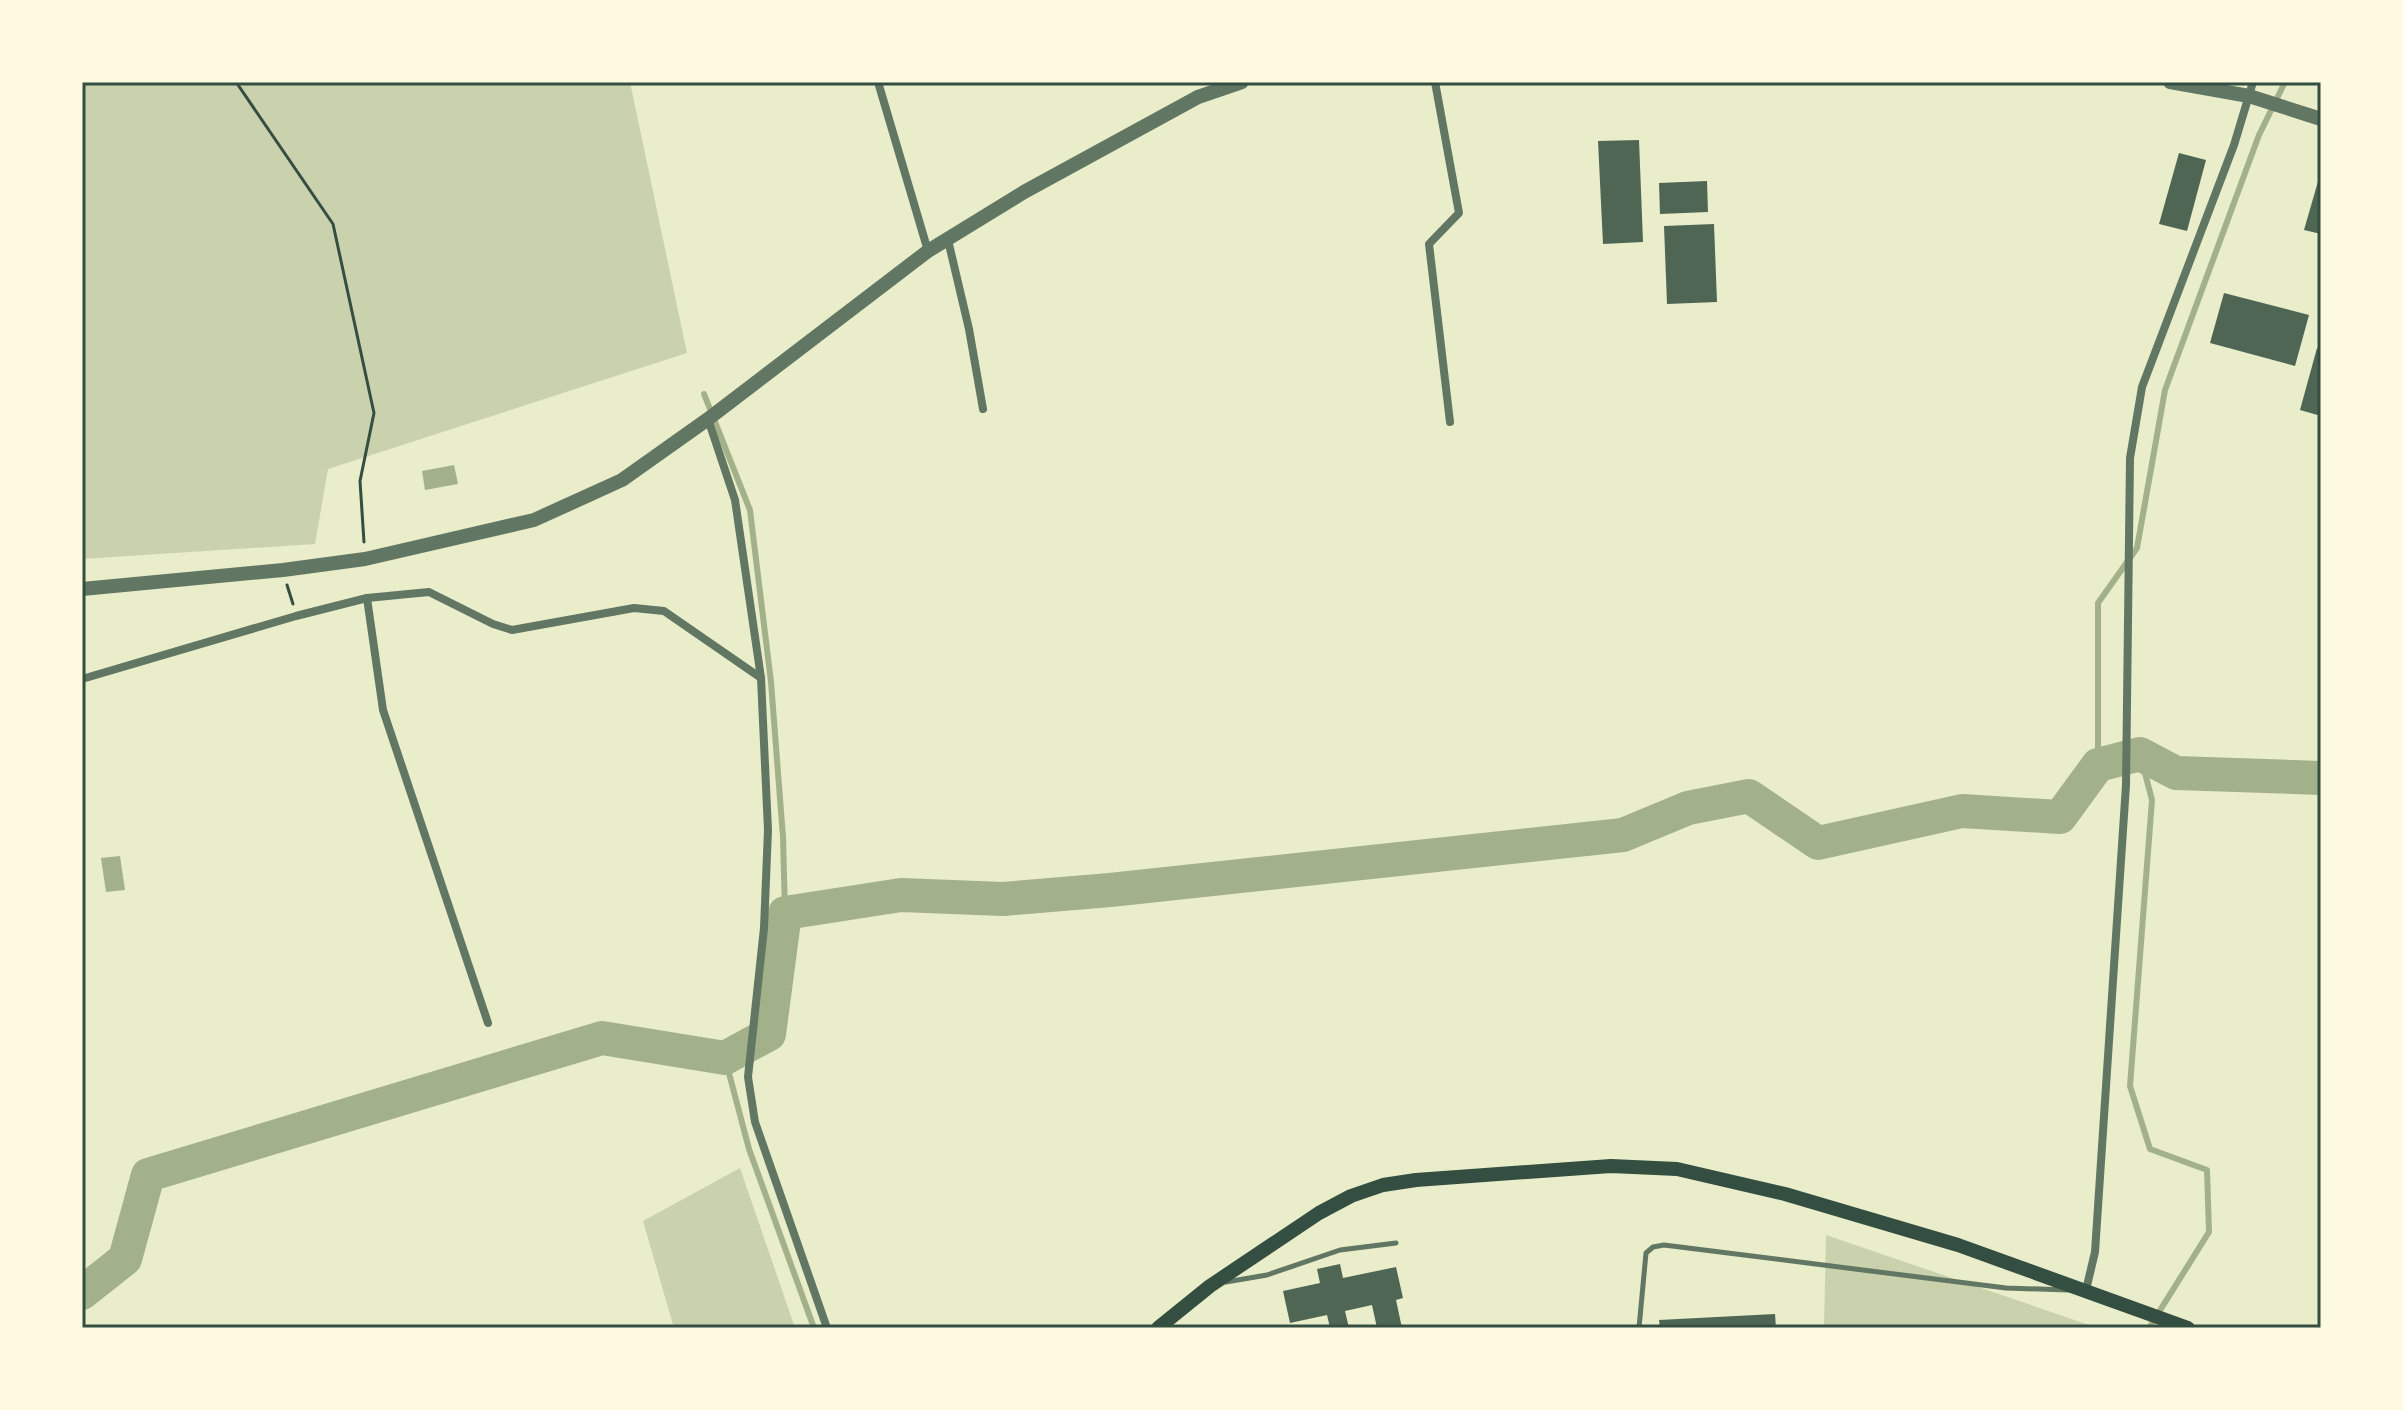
<svg xmlns="http://www.w3.org/2000/svg" width="2403" height="1410" font-family="'Noto Sans',sans-serif">
  <style>
    .green { fill: #cad2ad }
    .water { fill: #a3b18a }
    .lines { fill: none; stroke-linecap: round; stroke-linejoin: round }
    .stream { stroke: #a3b18a; stroke-width: 6 }
    .river { stroke: #a3b18a; stroke-width: 34 }
    .building { fill: #4f6655 }
    .path { stroke: #344e41; stroke-width: 3 }
    .service { stroke: #617663; stroke-width: 5 }
    .minor { stroke: #617663; stroke-width: 8 }
    .tertiary { stroke: #617663; stroke-width: 14 }
    .secondary { stroke: #344e41; stroke-width: 14 }
    .neatline { fill: none; stroke: #344e41; stroke-width: 3 }
  </style>
  <rect width="100%" height="100%" fill="#e9edc9"/>
  <g class="green">
    <polygon points="82,82 630,82 687,353 328,469 315,544 82,559"/>
    <polygon points="740,1168 795,1328 674,1328 643,1221"/>
    <polygon points="1826,1235 2098,1328 1824,1328"/>
  </g>
  <g class="water">
    <polygon points="454,465 458,484 425,490 422,471"/>
    <polygon points="120,856 125,890 106,892 101,858"/>
  </g>
  <g class="lines">
    <g class="stream">
      <polyline points="704,394 750,510 771,682 783,837 785,913"/>
      <polyline points="2140,754 2152,800 2130,1086 2150,1149 2207,1170 2209,1232 2149,1328"/>
      <polyline points="2098,765 2098,603 2137,548 2165,390 2259,135 2285,82"/>
      <polyline points="725,1058 749,1149 814,1328"/>
    </g>
    <polyline class="river" points="82,1293 125,1259 148,1175 602,1038 725,1058 769,1034 785,913 901,895 1003,899 1110,890 1623,835 1688,808 1749,796 1818,843 1962,811 2060,817 2098,765 2140,754 2176,773 2321,778"/>
  </g>
  <g class="building">
    <polygon points="1639,140 1643,242 1603,244 1598,141"/>
    <polygon points="2179,153 2206,160 2187,231 2159,224"/>
    <polygon points="2321,171 2321,234 2304,230"/>
    <polygon points="1707,181 1708,212 1660,214 1659,183"/>
    <polygon points="1714,224 1717,302 1667,304 1664,226"/>
    <polygon points="2224,293 2309,315 2295,366 2210,343"/>
    <polygon points="2317,348 2321,349 2321,416 2300,410"/>
    <polygon points="1340,1264 1343,1278 1396,1267 1403,1298 1396,1300 1402,1328 1377,1328 1372,1305 1345,1311 1349,1328 1330,1328 1327,1315 1290,1323 1283,1291 1320,1283 1317,1269"/>
    <polygon points="1775,1314 1776,1328 1660,1328 1659,1320"/>
  </g>
  <g class="lines">
    <g class="path">
      <polyline points="236,82 333,224 374,413 360,481 364,542"/>
      <polyline points="287,585 293,604"/>
    </g>
    <g class="service">
      <polyline points="1226,1282 1267,1275 1340,1250 1396,1243"/>
      <polyline points="1639,1328 1646,1253 1653,1247 1664,1245 2006,1288 2068,1290"/>
    </g>
    <g class="minor">
      <polyline points="878,82 928,251"/>
      <polyline points="1435,82 1459,213 1429,244 1450,422"/>
      <polyline points="948,240 969,329 983,409"/>
      <polyline points="708,419 735,500 761,678 768,830 764,928 748,1077 755,1122 827,1328"/>
      <polyline points="367,598 383,710 488,1023"/>
      <polyline points="82,679 296,616 367,598 429,592 493,624 512,630 634,608 664,611 761,678"/>
      <polyline points="2086,1290 2095,1252 2126,785 2130,458 2142,387 2234,145 2253,82"/>
    </g>
    <g class="tertiary">
      <polyline points="2170,82 2249,96 2321,119"/>
      <polyline points="82,589 283,570 365,559 534,520 622,480 708,419 928,251 1024,192 1198,97 1242,82"/>
    </g>
    <polyline class="secondary" points="1158,1328 1210,1286 1319,1213 1351,1196 1383,1185 1416,1180 1611,1166 1677,1169 1785,1194 1958,1245 2188,1328"/>
  </g>
  <rect width="2403" height="1410" fill="none" stroke="#fefae0" stroke-width="168"/>
  <rect x="84" y="84" width="2235" height="1242" class="neatline"/>
</svg>
